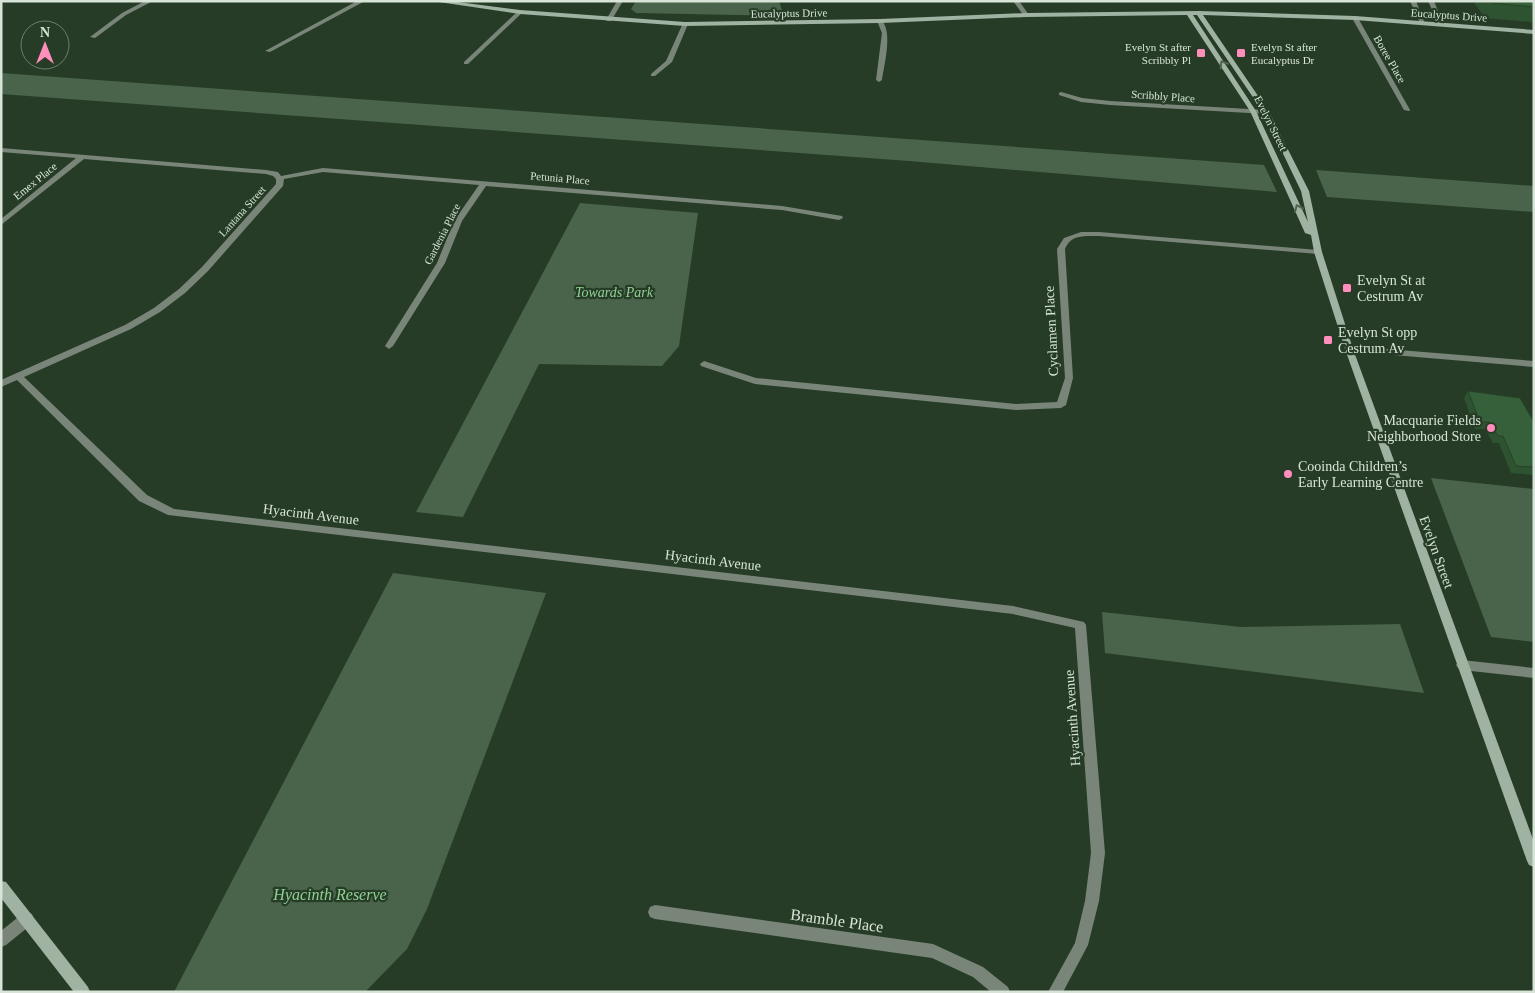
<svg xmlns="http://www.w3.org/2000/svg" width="1535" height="993" font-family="Georgia,serif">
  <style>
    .green { fill: #4a644b }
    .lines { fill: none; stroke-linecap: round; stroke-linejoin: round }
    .street { fill: #7a857a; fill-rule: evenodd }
    .secondary { fill: #a0b2a1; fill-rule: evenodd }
    .wall { fill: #2e5331 }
    .building { fill: #366039; stroke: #264328 }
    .oneway { stroke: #516552 }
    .poi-dot { fill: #ff8ebb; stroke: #263c27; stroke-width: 2 }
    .labels { text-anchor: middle; stroke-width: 4.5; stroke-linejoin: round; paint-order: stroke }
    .far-street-label { font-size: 11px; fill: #d7e4d7; stroke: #263c27 }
    .far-poi-label { font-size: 11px; fill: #d7e4d7; stroke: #263c27; text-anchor: end }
    .poi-label { font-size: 14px; fill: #d7e4d7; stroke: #263c27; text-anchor: start }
    .park-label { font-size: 14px; font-style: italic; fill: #91d294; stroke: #263c27 }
    .street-label { font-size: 14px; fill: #d7e4d7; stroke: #263c27 }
    .near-park-label { font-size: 16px; font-style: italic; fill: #91d294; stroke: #263c27 }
    .near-street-label { font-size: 16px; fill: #d7e4d7; stroke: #263c27 }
  </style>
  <rect width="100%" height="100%" fill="#263c27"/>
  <g class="green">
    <polygon points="636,1 779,1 784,16 636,13 631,9"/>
    <polygon points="1,73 1264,165 1277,192 909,161 1,94"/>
    <polygon points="1316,170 1534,186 1534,212 1327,197"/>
    <polygon points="580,203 698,213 679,346 662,366 539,364 463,517 416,512"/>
    <polygon points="1431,478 1534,489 1534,642 1491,637"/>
    <polygon points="393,573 546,593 427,909 407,949 365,992 174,992"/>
    <polygon points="1102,612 1241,627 1400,624 1424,693 1105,653"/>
  </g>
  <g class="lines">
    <g class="street">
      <polygon points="145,1 153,1 126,15 95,38 90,37 122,13"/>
      <polygon points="357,1 365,1 270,52 265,51"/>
      <polygon points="617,1 623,1 611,21 607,21 606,20"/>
      <polygon points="1013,1 1019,1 1029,15 1028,16 1024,16"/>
      <polygon points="1410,1 1416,1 1425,24 1420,23"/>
      <polygon points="1428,1 1434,1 1444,26 1439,25"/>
      <polygon points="518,11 523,12 468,64 464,64 464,62"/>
      <polygon points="1355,16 1358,18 1410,110 1409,111 1404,110 1352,18"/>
      <path d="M 880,19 C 894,29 884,65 882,80 L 879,82 L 876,80 L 882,33 L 877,21 Z"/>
      <polygon points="683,23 688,24 672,62 655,76 651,76 651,74 666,61"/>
      <polygon points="1061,92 1082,98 1110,101 1266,110 1269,112 1266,114 1110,105 1081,102 1059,95 1059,93"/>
      <polygon points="1,148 266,170 278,172 281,176 323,168 782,206 842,216 843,218 839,220 782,210 486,186 462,221 445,263 393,346 389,349 385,346 437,263 454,221 479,185 323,172 284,179 283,186 208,271 185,293 160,312 131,329 24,377 147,495 174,509 1013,606 1084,622 1086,625 1105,853 1099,901 1088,945 1063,992 1048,992 1075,943 1085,901 1091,853 1075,628 1013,614 168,515 139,501 17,380 1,387 1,380 125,325 154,308 179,289 202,267 276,184 276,179 273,176 266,174 84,159 1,225 1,219 76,158 1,152"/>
      <path d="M 1081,232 L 1099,232 L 1318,250 L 1322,252 L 1318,254 L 1099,236 C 1085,236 1071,234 1065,249 L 1073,378 L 1066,405 L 1061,408 L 1016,410 L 755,384 L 701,366 L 700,364 L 704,361 L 756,378 L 1016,404 L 1057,402 L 1065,378 L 1057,249 L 1064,238 Z"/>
      <polygon points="1349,346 1534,361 1534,367 1346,351 1345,349 1346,347"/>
      <polygon points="1462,660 1534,668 1534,678 1462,670 1458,668 1456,665 1458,662"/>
      <polygon points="655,905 933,944 983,967 1008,987 1010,992 991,992 973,977 932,958 655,919 650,917 648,912 650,907"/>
      <polygon points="27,912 32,914 34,919 32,924 6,945 1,947 1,931 22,914"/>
    </g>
    <g class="secondary">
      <path d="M 432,1 L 450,1 L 520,10 L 685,22 L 880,19 L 1026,13 L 1199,11 L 1355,16 L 1534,30 L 1534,34 L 1355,20 L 1203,15 L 1269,112 L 1309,191 L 1322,252 L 1353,349 L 1534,842 L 1534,867 L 1529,865 L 1527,861 L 1345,349 L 1314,252 L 1311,235 L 1305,233 L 1250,111 L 1187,15 L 1026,17 L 880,23 L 685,26 L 520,14 ZM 1193,15 L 1197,15 L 1263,112 L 1301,191 L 1308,222 L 1256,111 Z"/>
      <polygon points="1,881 6,882 88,987 90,992 74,992 1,898"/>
    </g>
  </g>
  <g class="wall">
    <polygon points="1473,1 1534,1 1534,19 1532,22 1485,18"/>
    <polygon points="1468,391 1534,422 1534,475 1511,473 1499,443 1493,443 1485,429 1475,429 1464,398"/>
  </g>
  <g class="building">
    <polygon points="1490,1 1534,1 1534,7 1492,3"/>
    <polygon points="1468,391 1520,398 1531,417 1534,422 1534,467 1516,466 1503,436 1498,436 1489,422 1480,422"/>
  </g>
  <defs><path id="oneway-chevron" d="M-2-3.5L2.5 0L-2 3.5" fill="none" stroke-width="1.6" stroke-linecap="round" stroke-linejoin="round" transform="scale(1.25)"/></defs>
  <g class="oneway">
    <use href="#oneway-chevron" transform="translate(1223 64) rotate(-122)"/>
    <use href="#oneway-chevron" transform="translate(1298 208) rotate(-114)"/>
  </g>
  <g class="poi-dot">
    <rect x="1196" y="48" width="10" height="10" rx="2.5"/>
    <rect x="1236" y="48" width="10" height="10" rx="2.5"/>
    <rect x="1342" y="283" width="10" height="10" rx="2.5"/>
    <rect x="1323" y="335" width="10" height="10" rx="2.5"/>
    <circle cx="1491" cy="428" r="5"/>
    <circle cx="1288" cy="474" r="5"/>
  </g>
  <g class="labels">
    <g class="far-street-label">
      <text transform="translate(789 13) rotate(-1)" y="4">Eucalyptus Drive</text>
      <text transform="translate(1449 15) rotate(4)" y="4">Eucalyptus Drive</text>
      <text transform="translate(1390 59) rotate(60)" y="4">Boree Place</text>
      <text transform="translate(1163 96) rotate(4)" y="4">Scribbly Place</text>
      <text transform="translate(1271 123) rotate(63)" y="4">Evelyn Street</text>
      <text transform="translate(560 178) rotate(5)" y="4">Petunia Place</text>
      <text transform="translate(35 181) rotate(-39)" y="4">Emex Place</text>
      <text transform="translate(242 211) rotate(-48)" y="4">Lantana Street</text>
      <text transform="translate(442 234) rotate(-63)" y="4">Gardenia Place</text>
    </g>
    <g class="far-poi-label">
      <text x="1191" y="51">Evelyn St after<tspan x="1191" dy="13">Scribbly Pl</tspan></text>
      <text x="1251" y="51" text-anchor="start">Evelyn St after<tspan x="1251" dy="13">Eucalyptus Dr</tspan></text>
    </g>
    <g class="poi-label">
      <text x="1357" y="285">Evelyn St at<tspan x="1357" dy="16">Cestrum Av</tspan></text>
      <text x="1338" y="337">Evelyn St opp<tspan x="1338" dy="16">Cestrum Av</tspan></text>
      <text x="1481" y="425" text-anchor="end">Macquarie Fields<tspan x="1481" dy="16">Neighborhood Store</tspan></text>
      <text x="1298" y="471">Cooinda Children’s<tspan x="1298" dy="16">Early Learning Centre</tspan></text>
    </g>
    <g class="park-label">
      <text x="614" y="297">Towards Park</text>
    </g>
    <g class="street-label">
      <text transform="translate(1051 331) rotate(-93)" y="5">Cyclamen Place</text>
      <text transform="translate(311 514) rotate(7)" y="5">Hyacinth Avenue</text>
      <text transform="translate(1437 552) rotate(70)" y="5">Evelyn Street</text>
      <text transform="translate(713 560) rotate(7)" y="5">Hyacinth Avenue</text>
      <text transform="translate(1072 718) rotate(-94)" y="5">Hyacinth Avenue</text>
    </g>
    <g class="near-park-label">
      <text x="330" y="900">Hyacinth Reserve</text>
    </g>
    <g class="near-street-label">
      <text transform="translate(837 920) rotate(8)" y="6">Bramble Place</text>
    </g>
  </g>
  <rect width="1535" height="993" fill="none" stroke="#d7e4d7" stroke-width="5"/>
  <g transform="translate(45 45)"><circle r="24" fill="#263c27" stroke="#6d7f6d"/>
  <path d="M0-4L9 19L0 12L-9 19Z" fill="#ff8ebb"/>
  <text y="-8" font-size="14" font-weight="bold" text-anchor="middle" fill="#d7e4d7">N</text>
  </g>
</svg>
